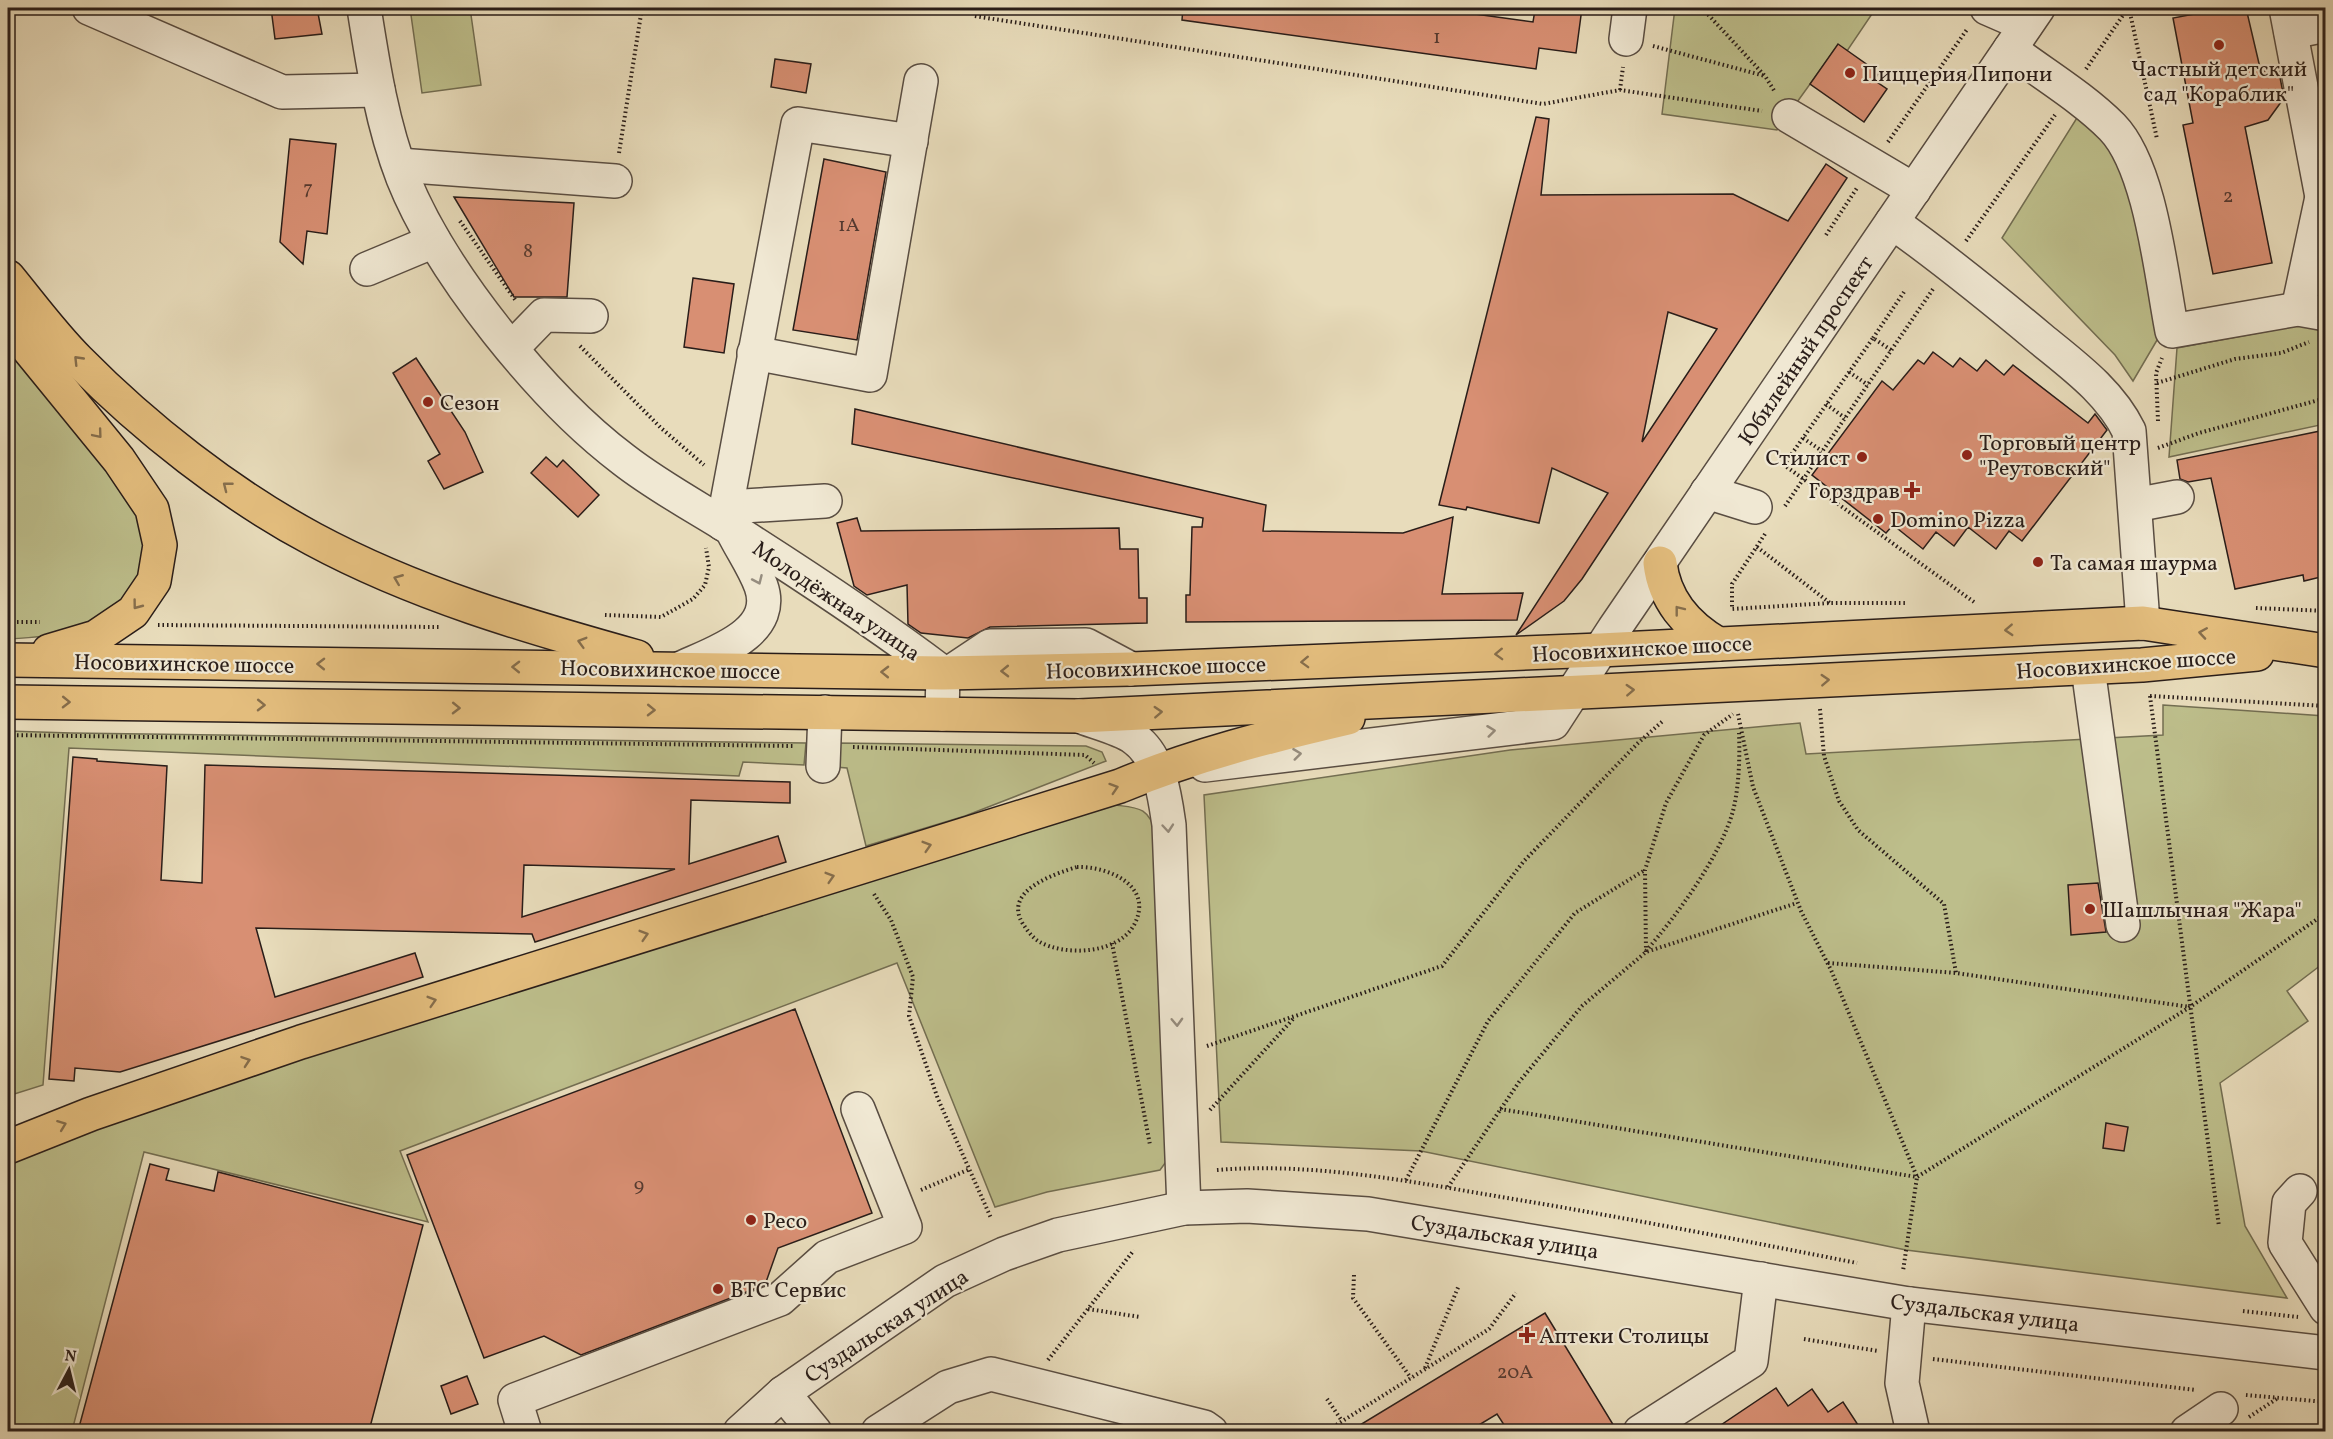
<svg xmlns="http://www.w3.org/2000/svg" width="2333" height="1439" font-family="Vollkorn,serif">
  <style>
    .green { fill: #bdbe8b; stroke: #736e52; stroke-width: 1.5 }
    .building { fill: #d88f73; stroke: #291d19; stroke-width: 1.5; fill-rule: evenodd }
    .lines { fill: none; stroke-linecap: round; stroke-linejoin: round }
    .minor-casing { stroke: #594d42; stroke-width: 36 }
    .major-casing { stroke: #291d19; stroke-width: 36 }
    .path { stroke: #291d19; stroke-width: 4; stroke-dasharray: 1.5 3; stroke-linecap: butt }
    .minor { stroke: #f0e8d3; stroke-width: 33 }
    .major { stroke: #e4be7e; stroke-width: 33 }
    .oneway { stroke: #866e4c }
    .oneway2 { stroke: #968d7f }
    .poi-dot { fill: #8f2418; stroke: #f0e8d3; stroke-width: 2 }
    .labels { text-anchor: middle; stroke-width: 4.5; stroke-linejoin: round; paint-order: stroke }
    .number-label { font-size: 20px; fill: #553a30 }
    .poi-label { font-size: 22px; fill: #291d19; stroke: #f0e8d3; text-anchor: start }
    .street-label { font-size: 22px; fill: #291d19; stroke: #f0e8d3 }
  </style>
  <rect width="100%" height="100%" fill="#e8dcbb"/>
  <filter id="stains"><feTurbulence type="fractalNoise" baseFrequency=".00333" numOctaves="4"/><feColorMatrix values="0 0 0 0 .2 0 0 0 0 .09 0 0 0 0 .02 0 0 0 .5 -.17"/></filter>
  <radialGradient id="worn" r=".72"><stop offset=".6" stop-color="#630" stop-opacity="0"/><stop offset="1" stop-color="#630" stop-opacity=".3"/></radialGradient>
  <g class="green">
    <polygon points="410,8 470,8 481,85 422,93"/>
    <polygon points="1675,8 1876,8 1847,51 1838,45 1777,130 1662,114"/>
    <polygon points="2080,113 2125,158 2160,335 2133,381 2115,355 2002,238"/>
    <polygon points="2313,323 2325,338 2325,424 2169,457 2177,348"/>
    <path d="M 8,343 L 141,515 C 143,525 147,536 147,547 C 147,562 140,578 132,590 C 102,631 55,637 8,639 Z"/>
    <polygon points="2163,705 2325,716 2325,962 2287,991 2308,1021 2220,1083 2245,1226 2287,1298 1906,1250 1421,1151 1221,1142 1204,795 1510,750 1800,723 1806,754 2163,735"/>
    <polygon points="8,731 71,733 806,743 804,765 743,762 739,776 69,748 43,1085 8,1096"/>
    <polygon points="837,743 1086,746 1102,752 1106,761 965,816 866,846 847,768 835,767"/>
    <path d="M 1115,805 C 1139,808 1148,807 1156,833 L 1171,1155 L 1160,1170 L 1047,1192 L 995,1207 L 897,963 L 400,1151 L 428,1222 L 144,1152 L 72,1431 L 8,1432 L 8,1161 L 306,1054 Z"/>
  </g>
  <g class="building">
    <polygon points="271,8 317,8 322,34 275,39"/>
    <polygon points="1183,8 1431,8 1533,22 1535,10 1548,11 1548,8 1582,8 1576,53 1539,48 1536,69 1182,20"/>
    <polygon points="2226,8 2246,8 2261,72 2278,67 2284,98 2268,120 2245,127 2272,263 2213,274 2183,125 2193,123 2173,18"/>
    <polygon points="1838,44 1879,73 1874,80 1887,89 1864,122 1810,84"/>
    <polygon points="775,59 811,64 806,93 771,87"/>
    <path d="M 1536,117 L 1549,119 L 1541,195 L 1733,194 L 1788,221 L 1826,164 L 1847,178 L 1582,579 L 1564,601 L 1516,635 L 1608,493 L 1552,468 L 1539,523 L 1467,507 L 1466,510 L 1439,505 ZM 1668,312 L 1717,329 L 1642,442 Z"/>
    <polygon points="290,139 336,144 327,234 307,231 303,264 280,242"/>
    <polygon points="824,159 886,172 857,340 793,330"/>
    <polygon points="454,197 574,203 567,297 514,297"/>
    <polygon points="693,278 734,284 724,353 684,347"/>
    <polygon points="1933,352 1953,367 1960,358 1977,371 1986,360 2004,375 2013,365 2088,423 2095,414 2107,430 2022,541 2009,531 1996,549 1968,527 1954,546 1936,532 1923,549 1893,525 1886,533 1812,475 1882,381 1893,390 1918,360 1924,364"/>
    <polygon points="416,358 465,432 483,472 444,489 428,461 440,454 393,373"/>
    <polygon points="855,409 1266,505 1263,531 1403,533 1453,517 1442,594 1523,593 1517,620 1186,622 1186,595 1190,595 1192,527 1202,527 1203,518 852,444"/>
    <polygon points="2325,430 2325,576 2304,581 2303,575 2235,589 2211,478 2188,482 2180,479 2177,460"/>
    <polygon points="546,457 557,467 563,460 599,495 578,517 531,473"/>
    <polygon points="857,518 861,531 1119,528 1120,549 1138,549 1139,598 1147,598 1147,623 990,627 968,638 921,633 908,624 907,585 867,595 854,586 837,523"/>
    <path d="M 73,757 L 97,759 L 97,761 L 167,766 L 161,880 L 202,883 L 205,765 L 790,782 L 790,803 L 691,800 L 689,864 L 778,836 L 786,862 L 535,942 L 532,934 L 256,928 L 275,997 L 415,953 L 423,977 L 120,1072 L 75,1068 L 74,1081 L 49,1079 ZM 524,865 L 675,869 L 522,917 Z"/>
    <polygon points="2098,883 2106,932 2071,935 2068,885"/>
    <polygon points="795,1009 872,1213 778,1248 765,1285 581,1355 544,1336 484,1358 407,1155"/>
    <polygon points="2106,1123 2128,1127 2124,1151 2103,1148"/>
    <polygon points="150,1164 169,1169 166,1180 214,1191 218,1172 423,1225 369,1431 78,1431"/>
    <polygon points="1545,1313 1617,1431 1508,1431 1497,1414 1469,1431 1350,1431"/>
    <polygon points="467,1376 478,1404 451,1414 441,1386"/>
    <polygon points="1776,1388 1788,1406 1812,1389 1828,1412 1843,1402 1862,1431 1712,1431"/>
  </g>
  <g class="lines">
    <g class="minor-casing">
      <g id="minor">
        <polyline points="89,8 282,92 378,90"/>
        <path d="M 364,8 C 373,65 382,124 403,178 C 441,273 543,399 624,460 C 660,488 702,510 741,535 C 810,579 878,624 943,673 L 942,714"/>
        <polyline points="1987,8 2026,25"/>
        <polyline points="2286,8 2322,197 2326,196"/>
        <polyline points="2291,32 2326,25"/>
        <polyline points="1626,39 1630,8"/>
        <path d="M 2010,49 C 2043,74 2082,97 2112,127 C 2151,167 2161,275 2172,331 L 2298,309 L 2326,314"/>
        <polyline points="1789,116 1914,190"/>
        <polyline points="399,165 615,181"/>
        <path d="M 1892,222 C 1944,259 1992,298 2041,339 C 2074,366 2110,392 2129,431 L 2143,623"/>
        <polyline points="367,269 434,241"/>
        <polyline points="2298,309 2322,197"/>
        <polyline points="512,348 544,315 591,316"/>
        <polyline points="754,353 870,375 921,81"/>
        <polyline points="1707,492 1755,507"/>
        <polyline points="2135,505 2177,497"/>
        <polyline points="727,507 825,501"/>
        <polyline points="723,524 798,124 911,141"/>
        <polyline points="2088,668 2123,925"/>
        <path d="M 679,669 C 711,654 778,634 761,586 C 754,567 742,550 733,532"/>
        <polyline points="951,672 990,646 1086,645 1131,669"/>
        <path d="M 1079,716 C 1094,722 1123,729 1135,739 C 1160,757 1165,797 1169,825 L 1184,1208"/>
        <polyline points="1205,765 1553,723 1614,629 2038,8"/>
        <polyline points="823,766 825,712"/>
        <polyline points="2300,1191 2289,1203 2285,1243 2326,1308"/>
        <polyline points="1909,1304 1902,1383 1913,1432"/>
        <polyline points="783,1393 815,1432"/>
        <polyline points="525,1432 515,1400 780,1299 827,1257 905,1227 858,1109"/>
        <polyline points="740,1432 783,1393 945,1281 1004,1254 1058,1235 1184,1208 1247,1206 1368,1214 1909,1304 2326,1353"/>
        <polyline points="878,1432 948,1387 991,1374 1204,1427 1211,1432"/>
        <polyline points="1640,1432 1751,1361 1761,1279"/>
        <polyline points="2187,1432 2221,1409"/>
      </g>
    </g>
    <g class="major-casing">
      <g id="major">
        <path d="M 8,277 C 31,305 53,335 78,360 C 145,428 229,494 313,539 C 415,594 526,626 637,657"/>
        <polyline points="8,324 119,460 152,509 160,545 154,581 133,612 96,637 49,651"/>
        <path d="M 1660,563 C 1664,599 1687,626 1718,644"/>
        <polyline points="8,660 943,673 1131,669 1600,650 2143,623 2326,651"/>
        <polyline points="8,702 1079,716 2142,665 2257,654"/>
        <path d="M 8,1147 L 91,1114 L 301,1042 L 1120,786 C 1194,755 1271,736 1348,718"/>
      </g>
    </g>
    <g class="path">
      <polyline points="975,8 974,16 1543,104 1620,90 1762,111"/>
      <polyline points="1702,8 1765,76 1775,92"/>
      <polyline points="2129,8 2157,139"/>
      <polyline points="1653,46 1765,76"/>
      <polyline points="2086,69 2128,8"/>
      <polyline points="1620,90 1623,67"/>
      <polyline points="1888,142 1968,28"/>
      <polyline points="619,153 642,8"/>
      <polyline points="460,221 516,301"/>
      <polyline points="1826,235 1857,188"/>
      <polyline points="1966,241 2055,115"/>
      <polyline points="1873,338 1904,292"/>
      <polyline points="580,346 661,428 704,465"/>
      <polyline points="1891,350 1873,338 1784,465 1974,602"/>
      <polyline points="1849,372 1868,385"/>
      <polyline points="2157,383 2235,359 2281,353 2309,342"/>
      <polyline points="1826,404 1845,418"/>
      <polyline points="2158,421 2156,373 2162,358"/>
      <polyline points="1803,438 1822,451"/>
      <polyline points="2158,448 2199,433 2326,398"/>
      <polyline points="1785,506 1933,289"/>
      <polyline points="1765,534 1732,584 1732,609 1830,603 1907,603"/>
      <polyline points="1757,547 1830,603"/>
      <polyline points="2256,608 2326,611"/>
      <polyline points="605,615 661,617 693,599 705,585 709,567 706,548"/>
      <polyline points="8,622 40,622"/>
      <polyline points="158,625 439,627"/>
      <polyline points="2150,696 2326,706"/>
      <polyline points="2150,696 2219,1227"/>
      <polyline points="1820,709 1824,756 1839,801 1858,830 1944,904 1956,973"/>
      <polyline points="1738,714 1753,787 1801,911 1831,970 1917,1177 1903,1271"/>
      <polyline points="8,735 795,746"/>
      <polyline points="853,747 1085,755 1094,763"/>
      <path d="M 1077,867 C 1108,866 1155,886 1134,925 C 1118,954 1065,957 1038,941 C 1032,937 1027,930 1023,924 C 1002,891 1054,874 1077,867 Z"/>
      <polyline points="874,894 891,920 913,977 909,1016 938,1099 991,1218"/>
      <polyline points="1112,943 1150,1145"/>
      <path d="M 1646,951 C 1677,915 1720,857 1733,811 C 1739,787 1740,757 1739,733"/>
      <polyline points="1646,952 1645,870 1666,803 1704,735 1733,714"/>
      <polyline points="1828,963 1956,973 2190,1007"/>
      <polyline points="1207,1046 1442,966 1524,861 1638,743 1664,720"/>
      <polyline points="1500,1109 1917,1177 2190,1007 2326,913"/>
      <polyline points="1210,1110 1294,1018"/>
      <path d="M 1217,1170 C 1305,1163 1392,1178 1478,1193 C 1605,1214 1731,1238 1857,1263"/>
      <polyline points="1406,1180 1488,1021 1575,913 1645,870"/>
      <polyline points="1448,1187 1519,1082 1582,1006 1646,952 1797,903"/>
      <polyline points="921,1190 970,1169"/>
      <polyline points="1354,1275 1353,1298 1411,1378"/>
      <polyline points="1088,1309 1140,1317"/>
      <polyline points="2243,1311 2298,1317"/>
      <polyline points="1804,1339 1878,1351"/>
      <polyline points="1933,1359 2196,1390"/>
      <polyline points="1048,1360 1134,1250"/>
      <polyline points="1425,1368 1459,1285"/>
      <polyline points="2246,1395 2326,1402"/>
      <polyline points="1327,1399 1342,1421"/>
      <polyline points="2249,1417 2278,1398"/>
      <polyline points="1325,1432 1489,1329 1516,1293"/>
    </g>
    <use href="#minor" class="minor"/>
    <use href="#major" class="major"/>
  </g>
  <defs><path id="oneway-chevron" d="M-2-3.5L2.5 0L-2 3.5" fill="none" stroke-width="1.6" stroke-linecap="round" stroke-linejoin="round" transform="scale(1.5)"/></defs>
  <g class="oneway">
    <use href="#oneway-chevron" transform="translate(78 360) rotate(-134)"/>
    <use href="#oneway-chevron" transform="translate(98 434) rotate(50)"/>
    <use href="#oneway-chevron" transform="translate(227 486) rotate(-142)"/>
    <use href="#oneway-chevron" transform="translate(398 579) rotate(-158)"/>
    <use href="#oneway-chevron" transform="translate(137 605) rotate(127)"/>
    <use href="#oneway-chevron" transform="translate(1679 610) rotate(-128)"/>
    <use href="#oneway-chevron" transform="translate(2009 630) rotate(177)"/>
    <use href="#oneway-chevron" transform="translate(2203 633) rotate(-171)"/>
    <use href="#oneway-chevron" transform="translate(582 642) rotate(-164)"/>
    <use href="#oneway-chevron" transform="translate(1499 654) rotate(178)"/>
    <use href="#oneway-chevron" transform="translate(1305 662) rotate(178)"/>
    <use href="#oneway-chevron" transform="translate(321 664) rotate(-179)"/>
    <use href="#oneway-chevron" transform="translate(516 667) rotate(-179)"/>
    <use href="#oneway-chevron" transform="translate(1005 671) rotate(179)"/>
    <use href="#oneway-chevron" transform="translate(885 672) rotate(-179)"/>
    <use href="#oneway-chevron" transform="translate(1825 680) rotate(-3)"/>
    <use href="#oneway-chevron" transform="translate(1630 690) rotate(-3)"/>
    <use href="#oneway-chevron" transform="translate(66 702) rotate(1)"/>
    <use href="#oneway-chevron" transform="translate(261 705) rotate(1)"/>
    <use href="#oneway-chevron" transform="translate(456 708) rotate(1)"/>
    <use href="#oneway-chevron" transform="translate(651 710) rotate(1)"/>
    <use href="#oneway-chevron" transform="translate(1158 712) rotate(-3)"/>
    <use href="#oneway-chevron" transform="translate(1114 788) rotate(-18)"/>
    <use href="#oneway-chevron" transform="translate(927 846) rotate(-17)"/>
    <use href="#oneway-chevron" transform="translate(830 877) rotate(-17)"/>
    <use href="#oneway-chevron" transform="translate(644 935) rotate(-17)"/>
    <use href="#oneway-chevron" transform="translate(432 1001) rotate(-17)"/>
    <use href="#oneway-chevron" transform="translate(246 1061) rotate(-19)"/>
    <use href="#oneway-chevron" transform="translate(62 1125) rotate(-21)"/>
  </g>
  <g class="oneway2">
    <use href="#oneway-chevron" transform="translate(758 580) rotate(66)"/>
    <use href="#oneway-chevron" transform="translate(1491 731) rotate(-7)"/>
    <use href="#oneway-chevron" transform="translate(1297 754) rotate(-7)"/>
    <use href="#oneway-chevron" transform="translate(1168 828) rotate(85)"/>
    <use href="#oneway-chevron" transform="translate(1177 1022) rotate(88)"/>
  </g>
  <g class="poi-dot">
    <circle cx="2219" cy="45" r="6"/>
    <circle cx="1850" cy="73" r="6"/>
    <circle cx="428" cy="402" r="6"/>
    <circle cx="1967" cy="455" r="6"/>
    <circle cx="1862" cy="457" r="6"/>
    <path d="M1909 481h6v6h6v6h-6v6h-6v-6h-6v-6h6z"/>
    <circle cx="1878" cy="519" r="6"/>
    <circle cx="2038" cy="562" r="6"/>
    <circle cx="2090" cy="909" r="6"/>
    <circle cx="751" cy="1220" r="6"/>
    <circle cx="718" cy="1289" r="6"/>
    <path d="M1524 1326h6v6h6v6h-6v6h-6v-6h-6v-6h6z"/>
  </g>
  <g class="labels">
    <g class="number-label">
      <text x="1437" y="43">1</text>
      <text x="308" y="194">7</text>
      <text x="2228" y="202">2</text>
      <text x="849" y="231">1A</text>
      <text x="528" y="257">8</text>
      <text x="639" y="1191">9</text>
      <text x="1515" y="1378">20А</text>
    </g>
    <g class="poi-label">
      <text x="2219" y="76" text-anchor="middle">Частный детский<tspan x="2219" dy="25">сад "Кораблик"</tspan></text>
      <text x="1862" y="81">Пиццерия Пипони</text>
      <text x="440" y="410">Сезон</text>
      <text x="1979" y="450">Торговый центр<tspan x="1979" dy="25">"Реутовский"</tspan></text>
      <text x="1850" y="465" text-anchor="end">Стилист</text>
      <text x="1900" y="498" text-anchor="end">Горздрав</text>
      <text x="1890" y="527">Domino Pizza</text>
      <text x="2050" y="570">Та самая шаурма</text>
      <text x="2102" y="917">Шашлычная "Жара"</text>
      <text x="763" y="1228">Ресо</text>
      <text x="730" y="1297">ВТС Сервис</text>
      <text x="1539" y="1343">Аптеки Столицы</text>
    </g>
    <g class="street-label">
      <text transform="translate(1805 350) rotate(-56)" y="8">Юбилейный проспект</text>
      <text transform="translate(837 600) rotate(34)" y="8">Молодёжная улица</text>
      <text transform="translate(1642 648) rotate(-3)" y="8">Носовихинское шоссе</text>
      <text transform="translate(184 663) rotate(1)" y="8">Носовихинское шоссе</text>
      <text transform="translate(2126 663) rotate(-4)" y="8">Носовихинское шоссе</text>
      <text transform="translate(1156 667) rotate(-2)" y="8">Носовихинское шоссе</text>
      <text transform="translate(670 669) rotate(1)" y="8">Носовихинское шоссе</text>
      <text transform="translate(1505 1236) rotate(9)" y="8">Суздальская улица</text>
      <text transform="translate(1985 1312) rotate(7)" y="8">Суздальская улица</text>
      <text transform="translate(886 1325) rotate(-33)" y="8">Суздальская улица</text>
    </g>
  </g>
  <rect width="2333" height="1439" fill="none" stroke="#e8dcbb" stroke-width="30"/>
  <rect x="9" y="9" width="2315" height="1421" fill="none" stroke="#291d19" stroke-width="3"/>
  <rect x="15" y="15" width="2303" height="1409" fill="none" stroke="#291d19" stroke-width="1.5"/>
  <g transform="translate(69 1370) rotate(7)" stroke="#f0e8d3" stroke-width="4.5" paint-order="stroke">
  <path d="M0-4.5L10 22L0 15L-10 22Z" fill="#291d19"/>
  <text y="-9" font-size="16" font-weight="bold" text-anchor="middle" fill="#291d19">N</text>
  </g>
  <rect width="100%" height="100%" filter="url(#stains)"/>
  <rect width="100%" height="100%" fill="url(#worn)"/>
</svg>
